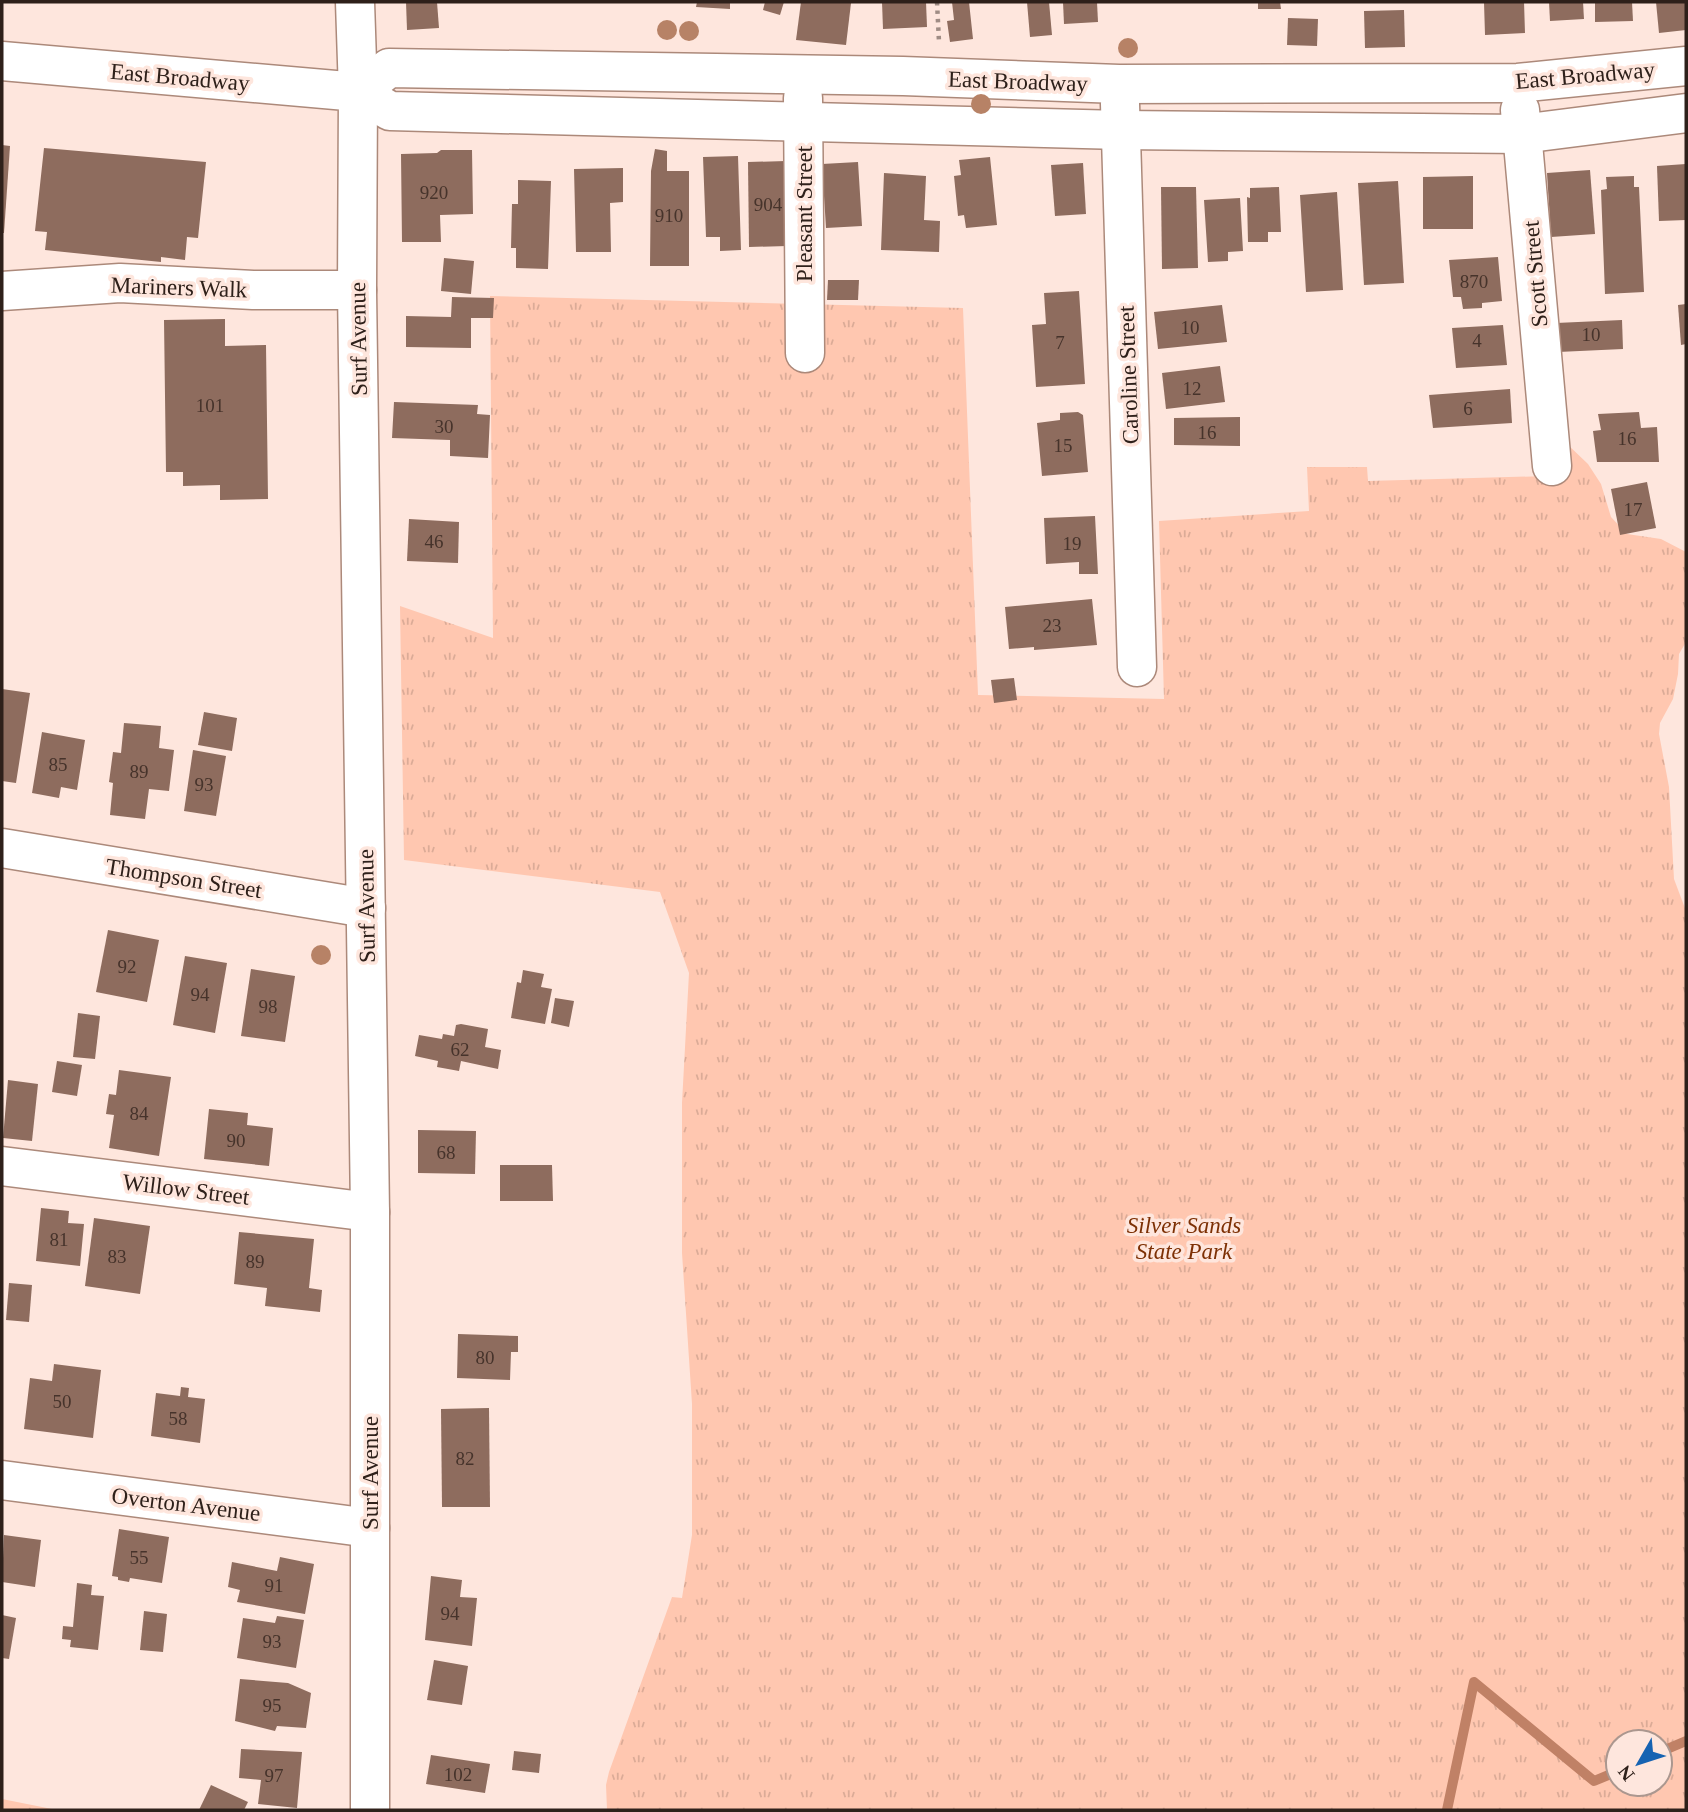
<svg xmlns="http://www.w3.org/2000/svg" width="1688" height="1812" font-family="Georgia,serif">
  <style>
    .park { fill: url(#park-tufts); fill-rule: evenodd }
    .lines { fill: none; stroke-linecap: round; stroke-linejoin: round }
    .stream { stroke: #c08166; stroke-width: 10 }
    .building { fill: #8e6c5e }
    .minor-casing { stroke: #ac897a; stroke-width: 41 }
    .tertiary-casing { stroke: #ac897a; stroke-width: 41 }
    .path { stroke: #9f8c84; stroke-width: 4.5; stroke-dasharray: 3.5 5; stroke-linecap: butt }
    .minor { stroke: #fff; stroke-width: 38 }
    .tertiary { stroke: #fff; stroke-width: 38 }
    .tree { fill: #b78266 }
    .labels { text-anchor: middle; stroke-width: 7; stroke-linejoin: round; paint-order: stroke }
    .number-label { font-size: 19px; fill: #46332b }
    .street-label { font-size: 23px; fill: #2e201a; stroke: #fee6dd }
    .park-label { font-size: 23px; font-style: italic; fill: #7d3004; stroke: #fee6dd }
  </style>
  <defs>
    <pattern id="park-tufts" width="24" height="20" patternUnits="userSpaceOnUse" patternTransform="scale(1.75)"><rect width="24" height="20" fill="#ffc7b0"/><path d="M3 7l-1-3M5 7V3M7 7l1-3M15 17l-1-3M17 17v-4M19 17l1-3" fill="none" stroke="#dbab97"/></pattern>
  </defs>
  <rect width="100%" height="100%" fill="#fee6dd"/>
  <g class="park">
    <path d="M 490,296 L 963,308 L 978,695 L 1164,699 L 1159,521 L 1309,511 L 1307,467 L 1367,467 L 1368,481 L 1548,476 L 1565,442 L 1588,464 L 1601,484 L 1611,517 L 1627,534 L 1661,539 L 1686,552 L 1686,642 L 1679,654 L 1678,674 L 1673,699 L 1660,723 L 1659,734 L 1669,787 L 1674,879 L 1686,911 L 1686,1810 L 607,1810 L 606,1785 L 609,1772 L 672,1597 L 682,1598 L 692,1535 L 692,1404 L 682,1253 L 682,1103 L 689,973 L 660,892 L 404,860 L 400,606 L 493,638 ZM 1618,1742 L 1660,1742 L 1660,1784 L 1618,1784 Z"/>
    <polygon points="2,1799 57,1810 2,1810"/>
  </g>
  <g class="lines">
    <g class="stream">
      <polyline points="1660,1752 1686,1741"/>
      <polyline points="1447,1810 1474,1682 1594,1781 1618,1771"/>
    </g>
  </g>
  <g class="building">
    <polygon points="406,2 437,2 439,28 407,30"/>
    <polygon points="697,2 730,2 730,9 696,7"/>
    <polygon points="765,2 784,2 780,15 763,10"/>
    <polygon points="801,2 851,3 846,45 796,40"/>
    <polygon points="882,2 926,2 927,27 883,29"/>
    <polygon points="952,2 969,2 973,39 950,42 947,21 954,20"/>
    <polygon points="1027,2 1049,2 1052,35 1030,37"/>
    <polygon points="1063,2 1097,2 1098,22 1064,24"/>
    <polygon points="1258,2 1280,2 1281,9 1258,9"/>
    <polygon points="1484,2 1524,2 1525,33 1485,35"/>
    <polygon points="1549,2 1583,2 1584,19 1550,21"/>
    <polygon points="1595,2 1632,2 1633,21 1595,22"/>
    <polygon points="1656,2 1686,2 1686,30 1659,33"/>
    <polygon points="1404,10 1405,47 1365,48 1364,11"/>
    <polygon points="1288,18 1318,19 1317,46 1287,45"/>
    <polygon points="2,145 10,146 4,233 2,233"/>
    <polygon points="44,148 206,162 198,238 187,237 185,260 161,257 161,262 45,250 47,232 35,231"/>
    <polygon points="655,149 667,151 667,171 689,171 689,266 650,266 651,171"/>
    <polygon points="441,150 472,150 473,214 440,215 441,242 402,242 401,154 437,153"/>
    <polygon points="738,156 741,250 720,251 720,237 706,237 703,157"/>
    <polygon points="990,157 997,225 966,228 964,215 958,216 954,176 961,175 959,160"/>
    <polygon points="786,161 787,246 749,247 748,162"/>
    <polygon points="858,162 862,226 826,228 822,164"/>
    <polygon points="1083,163 1086,214 1055,216 1051,165"/>
    <polygon points="1686,164 1686,220 1659,221 1657,166"/>
    <polygon points="623,168 623,202 610,203 611,252 576,252 574,169"/>
    <polygon points="1590,170 1595,234 1551,237 1547,173"/>
    <polygon points="884,173 926,176 924,220 940,221 939,252 881,250"/>
    <polygon points="1473,176 1473,229 1423,229 1423,177"/>
    <polygon points="1634,176 1634,187 1639,187 1644,292 1605,294 1601,190 1607,189 1606,177"/>
    <polygon points="518,180 551,181 548,269 516,268 516,248 511,248 512,204 518,204"/>
    <polygon points="1398,181 1404,283 1364,285 1358,183"/>
    <polygon points="1161,187 1196,187 1198,268 1162,269"/>
    <polygon points="1279,187 1281,232 1268,232 1268,242 1248,242 1247,197 1250,198 1250,188"/>
    <polygon points="1337,192 1343,290 1306,292 1300,195"/>
    <polygon points="1240,198 1243,251 1228,252 1228,261 1208,262 1204,200"/>
    <polygon points="1498,257 1502,301 1482,303 1482,308 1463,309 1461,297 1453,297 1449,260"/>
    <polygon points="444,258 474,261 471,294 441,291"/>
    <polygon points="828,280 859,280 858,300 827,300"/>
    <polygon points="1079,291 1085,384 1036,387 1032,325 1046,324 1044,293"/>
    <polygon points="452,297 494,298 493,318 471,318 471,348 406,347 406,316 451,317"/>
    <polygon points="1686,304 1686,344 1681,345 1678,305"/>
    <polygon points="1222,305 1227,342 1158,349 1154,312"/>
    <polygon points="225,319 225,346 266,345 268,499 220,500 220,485 183,486 183,472 166,472 164,320"/>
    <polygon points="1622,320 1623,349 1558,352 1556,323"/>
    <polygon points="1503,325 1507,365 1456,368 1452,328"/>
    <polygon points="1220,366 1225,402 1166,409 1162,373"/>
    <polygon points="1510,389 1512,423 1433,428 1429,395"/>
    <polygon points="394,402 478,405 477,414 490,415 488,458 450,456 450,440 392,438"/>
    <polygon points="1078,412 1083,415 1088,472 1042,476 1037,423 1060,420 1060,413"/>
    <polygon points="1639,412 1641,428 1657,427 1659,462 1597,462 1593,431 1601,430 1598,414"/>
    <polygon points="1240,417 1240,446 1174,445 1174,418"/>
    <polygon points="1647,482 1656,528 1620,535 1611,489"/>
    <polygon points="1095,516 1098,574 1079,574 1079,562 1046,564 1044,518"/>
    <polygon points="409,519 459,522 458,563 407,561"/>
    <polygon points="1092,599 1097,645 1034,650 1034,647 1009,649 1005,607"/>
    <polygon points="1014,678 1017,700 994,703 991,680"/>
    <polygon points="2,689 30,693 16,783 2,781"/>
    <polygon points="204,712 237,718 232,751 198,745"/>
    <polygon points="124,723 161,726 159,748 174,750 169,791 149,789 145,819 110,815 113,783 109,782 113,752 121,753"/>
    <polygon points="42,732 85,740 77,790 61,787 59,798 32,793"/>
    <polygon points="193,750 226,756 216,816 184,811"/>
    <polygon points="108,930 159,940 147,1002 96,992"/>
    <polygon points="185,956 227,963 215,1033 173,1025"/>
    <polygon points="251,969 295,976 285,1042 241,1036"/>
    <polygon points="523,970 544,974 541,987 552,989 545,1024 511,1018 517,982 521,983"/>
    <polygon points="555,998 574,1001 569,1027 551,1023"/>
    <polygon points="78,1013 100,1016 95,1059 73,1057"/>
    <polygon points="461,1024 488,1029 485,1047 501,1050 498,1069 461,1061 459,1071 437,1067 438,1061 415,1056 419,1035 442,1039 443,1034 454,1036 456,1025"/>
    <polygon points="57,1061 82,1065 77,1096 52,1092"/>
    <polygon points="119,1070 171,1077 159,1156 109,1148 114,1115 106,1114 109,1094 116,1095"/>
    <polygon points="8,1080 38,1084 32,1141 3,1138"/>
    <polygon points="209,1109 248,1113 247,1125 273,1128 269,1166 204,1159"/>
    <polygon points="418,1130 476,1131 475,1174 418,1173"/>
    <polygon points="500,1165 552,1165 553,1201 500,1201"/>
    <polygon points="41,1208 69,1211 68,1223 84,1224 80,1266 36,1261"/>
    <polygon points="94,1218 150,1226 140,1294 85,1286"/>
    <polygon points="239,1232 314,1239 309,1288 322,1290 320,1312 265,1306 267,1288 234,1284"/>
    <polygon points="9,1283 32,1285 29,1322 6,1320"/>
    <polygon points="458,1334 518,1336 518,1352 511,1352 510,1380 457,1378"/>
    <polygon points="54,1364 101,1370 93,1438 24,1429 30,1378 52,1381"/>
    <polygon points="181,1387 189,1388 188,1397 205,1399 200,1443 151,1436 156,1393 180,1396"/>
    <polygon points="489,1408 490,1507 442,1507 441,1409"/>
    <polygon points="119,1529 169,1537 162,1583 130,1578 129,1582 118,1580 118,1577 112,1576"/>
    <polygon points="4,1535 41,1540 35,1587 2,1582"/>
    <polygon points="280,1557 314,1564 305,1614 237,1602 240,1590 228,1587 232,1562 277,1571"/>
    <polygon points="431,1576 462,1580 460,1597 477,1598 472,1646 425,1640"/>
    <polygon points="77,1583 92,1585 91,1595 104,1596 98,1650 70,1647 71,1640 62,1639 63,1626 73,1627"/>
    <polygon points="144,1611 167,1614 163,1652 140,1650"/>
    <polygon points="2,1615 16,1618 9,1659 2,1658"/>
    <polygon points="277,1616 304,1620 296,1668 237,1658 243,1618 275,1623"/>
    <polygon points="434,1660 468,1666 462,1705 427,1700"/>
    <polygon points="240,1679 288,1683 311,1693 306,1728 277,1726 275,1731 235,1721"/>
    <polygon points="241,1749 302,1752 297,1808 258,1804 261,1780 239,1778"/>
    <polygon points="514,1751 541,1754 539,1773 512,1770"/>
    <polygon points="431,1755 490,1764 485,1793 426,1784"/>
    <polygon points="211,1785 248,1802 244,1810 199,1810"/>
  </g>
  <g class="lines">
    <g class="minor-casing">
      <g id="minor">
        <polyline points="355,2 358,92"/>
        <polyline points="358,92 389,68 903,76 1119,84 1518,83 1686,66"/>
        <polyline points="358,92 390,111 1121,130 1522,134 1686,113"/>
        <polyline points="803,98 805,353"/>
        <polyline points="1120,104 1137,667"/>
        <polyline points="1520,110 1552,466"/>
        <polyline points="2,291 120,283 253,290 357,290"/>
        <polyline points="2,848 366,908"/>
        <polyline points="2,1166 370,1212"/>
        <polyline points="2,1480 370,1528"/>
      </g>
    </g>
    <g class="tertiary-casing">
      <polyline id="tertiary" points="2,61 358,92 357,290 370,1212 370,1810"/>
    </g>
    <polyline class="path" points="937,2 939,42"/>
    <use href="#minor" class="minor"/>
    <use href="#tertiary" class="tertiary"/>
  </g>
  <g class="tree">
    <circle cx="667" cy="30" r="10"/>
    <circle cx="689" cy="31" r="10"/>
    <circle cx="1128" cy="48" r="10"/>
    <circle cx="981" cy="104" r="10"/>
    <circle cx="321" cy="955" r="10"/>
  </g>
  <g class="labels">
    <g class="number-label">
      <text x="434" y="199">920</text>
      <text x="768" y="211">904</text>
      <text x="669" y="222">910</text>
      <text x="1474" y="288">870</text>
      <text x="1190" y="334">10</text>
      <text x="1591" y="341">10</text>
      <text x="1477" y="347">4</text>
      <text x="1060" y="349">7</text>
      <text x="1192" y="395">12</text>
      <text x="210" y="412">101</text>
      <text x="1468" y="415">6</text>
      <text x="444" y="433">30</text>
      <text x="1207" y="439">16</text>
      <text x="1627" y="445">16</text>
      <text x="1063" y="452">15</text>
      <text x="1633" y="516">17</text>
      <text x="434" y="548">46</text>
      <text x="1072" y="550">19</text>
      <text x="1052" y="632">23</text>
      <text x="58" y="771">85</text>
      <text x="139" y="778">89</text>
      <text x="204" y="791">93</text>
      <text x="127" y="973">92</text>
      <text x="200" y="1001">94</text>
      <text x="268" y="1013">98</text>
      <text x="460" y="1056">62</text>
      <text x="139" y="1120">84</text>
      <text x="236" y="1147">90</text>
      <text x="446" y="1159">68</text>
      <text x="59" y="1246">81</text>
      <text x="117" y="1263">83</text>
      <text x="255" y="1268">89</text>
      <text x="485" y="1364">80</text>
      <text x="62" y="1408">50</text>
      <text x="178" y="1425">58</text>
      <text x="465" y="1465">82</text>
      <text x="139" y="1564">55</text>
      <text x="274" y="1592">91</text>
      <text x="450" y="1620">94</text>
      <text x="272" y="1648">93</text>
      <text x="272" y="1712">95</text>
      <text x="458" y="1781">102</text>
      <text x="274" y="1782">97</text>
    </g>
    <g class="street-label">
      <text transform="translate(1585 75) rotate(-5)" y="8">East Broadway</text>
      <text transform="translate(180 77) rotate(5)" y="8">East Broadway</text>
      <text transform="translate(1018 81) rotate(2)" y="8">East Broadway</text>
      <text transform="translate(804 214) rotate(-90)" y="8">Pleasant Street</text>
      <text transform="translate(1535 274) rotate(-95)" y="8">Scott Street</text>
      <text transform="translate(179 287) rotate(2)" y="8">Mariners Walk</text>
      <text transform="translate(358 339) rotate(-91)" y="8">Surf Avenue</text>
      <text transform="translate(1128 375) rotate(-92)" y="8">Caroline Street</text>
      <text transform="translate(184 878) rotate(9)" y="8">Thompson Street</text>
      <text transform="translate(366 906) rotate(-91)" y="8">Surf Avenue</text>
      <text transform="translate(186 1189) rotate(7)" y="8">Willow Street</text>
      <text transform="translate(370 1473) rotate(-90)" y="8">Surf Avenue</text>
      <text transform="translate(186 1504) rotate(7)" y="8">Overton Avenue</text>
    </g>
    <g class="park-label">
      <text x="1184" y="1233">Silver Sands<tspan x="1184" dy="26">State Park</tspan></text>
    </g>
  </g>
  <rect width="1688" height="1812" fill="none" stroke="#2e201a" stroke-width="7"/>
  <g transform="translate(1639 1763) rotate(231)"><circle r="33" fill="#fee6dd" stroke="#ab978f" stroke-width="2"/>
  <path d="M0-5L12 26L0 18L-12 26Z" fill="#1663b2"/>
  <text y="-10" font-size="19" font-weight="bold" text-anchor="middle" fill="#2e201a">N</text>
  </g>
</svg>
